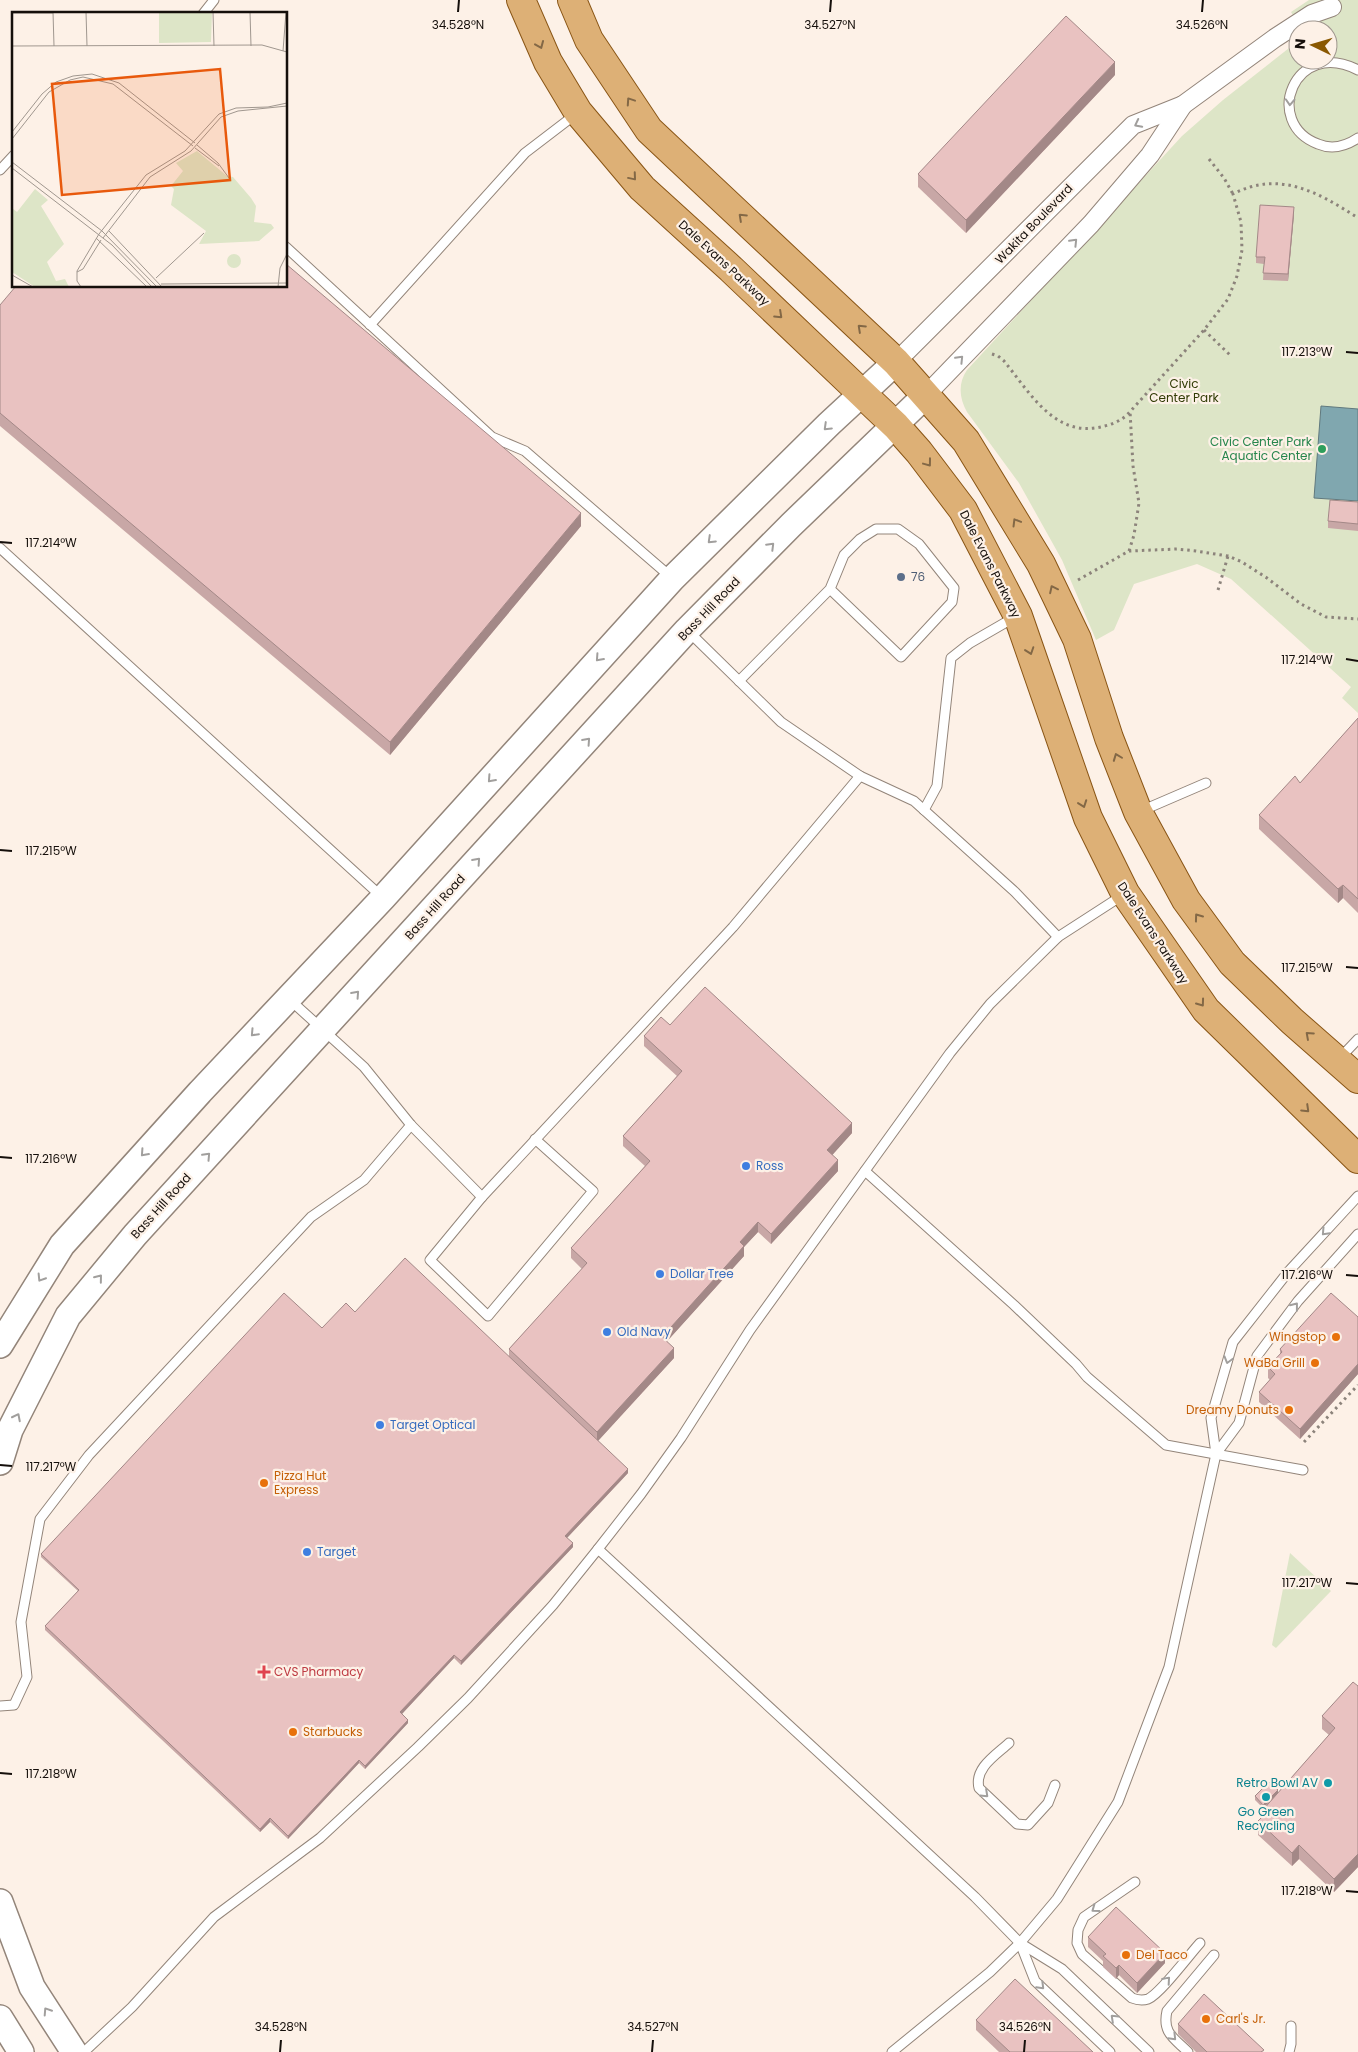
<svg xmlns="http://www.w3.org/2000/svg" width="1358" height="2052" font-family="Poppins,sans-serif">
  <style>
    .green { fill: #dde5c7 }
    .water { fill: #80a7af; stroke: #60797e }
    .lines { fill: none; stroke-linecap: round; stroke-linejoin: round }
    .lane-casing { stroke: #93857a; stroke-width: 11 }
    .street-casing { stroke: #93857a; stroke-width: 20 }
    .secondary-casing { stroke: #93857a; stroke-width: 28 }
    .primary-casing { stroke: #895515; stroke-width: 30 }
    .path { stroke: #8c837b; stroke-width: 3; stroke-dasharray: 2.5 4; stroke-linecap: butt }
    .lane { stroke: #fff; stroke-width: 9 }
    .street { stroke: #fff; stroke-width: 18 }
    .secondary { stroke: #fff; stroke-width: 25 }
    .primary { stroke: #ddb076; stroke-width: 28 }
    .wall { fill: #c8a7a6 }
    .shaded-wall { fill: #a38887 }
    .building { fill: #e9c2c1; stroke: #a38887 }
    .oneway { stroke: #836846 }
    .oneway2 { stroke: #a19f9d }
    .ticks { fill: none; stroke: #150f0b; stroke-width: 2 }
    .leisure-dot { fill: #2e9e5b; stroke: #fdf1e7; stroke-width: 2 }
    .service-dot { fill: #5c6f8a; stroke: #fdf1e7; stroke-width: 2 }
    .shop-dot { fill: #3f7fe0; stroke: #fdf1e7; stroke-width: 2 }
    .food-dot { fill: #e8710a; stroke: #fdf1e7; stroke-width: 2 }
    .health-dot { fill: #e0444e; stroke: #fdf1e7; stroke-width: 2 }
    .culture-dot { fill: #0f9aa8; stroke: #fdf1e7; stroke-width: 2 }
    .labels { text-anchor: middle; stroke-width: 4.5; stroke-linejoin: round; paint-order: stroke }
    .street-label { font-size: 12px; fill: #150f0b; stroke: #fdf1e7 }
    .park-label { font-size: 12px; fill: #323c06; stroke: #fdf1e7 }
    .leisure-label { font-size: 12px; fill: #27864d; stroke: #fdf1e7; text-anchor: end }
    .service-label { font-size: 12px; fill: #4e5e75; stroke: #fdf1e7; text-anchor: start }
    .shop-label { font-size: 12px; fill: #366cbe; stroke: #fdf1e7; text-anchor: start }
    .food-label { font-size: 12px; fill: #c56008; stroke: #fdf1e7; text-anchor: start }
    .health-label { font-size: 12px; fill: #be3a42; stroke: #fdf1e7; text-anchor: start }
    .culture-label { font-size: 12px; fill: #0d838f; stroke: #fdf1e7; text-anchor: end }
    .inset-road { fill: none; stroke: #a0978f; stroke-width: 1 }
    .view { fill: #e8590c; fill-opacity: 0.15; stroke: #e8590c; stroke-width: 2.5 }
    .inset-edge { fill: none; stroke: #150f0b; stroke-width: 2.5 }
    .ticks-label { font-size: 12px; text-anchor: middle; fill: #150f0b; stroke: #fdf1e7; stroke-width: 4.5; stroke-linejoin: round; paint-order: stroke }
  </style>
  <rect width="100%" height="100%" fill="#fdf1e7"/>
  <g class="green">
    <path d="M 1309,0 L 1358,0 L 1358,713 L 1342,698 L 1351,687 L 1231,579 L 1197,564 L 1134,584 L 1114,630 L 1096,640 L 1062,560 L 1019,483 L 967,412 C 959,398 958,383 967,370 L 1182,136 L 1223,100 L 1298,41 L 1298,60 L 1328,60 L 1328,30 L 1302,30 L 1291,12 Z"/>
    <polygon points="1290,1553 1331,1591 1276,1648 1272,1645"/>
  </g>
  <polygon class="water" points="1321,406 1358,409 1358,501 1314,498"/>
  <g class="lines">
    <g class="lane-casing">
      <g id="lane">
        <polyline points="203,14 214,0"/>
        <path d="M 1358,70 C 1294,37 1262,123 1318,144 C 1332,150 1346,146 1358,138"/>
        <polyline points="0,170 14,155"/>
        <polyline points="286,247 492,437 525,451 672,578"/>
        <polyline points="370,325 525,153 576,114"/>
        <polyline points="0,548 382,897"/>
        <polyline points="687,630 781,722 860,776 914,801 1015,892 1058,937"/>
        <polyline points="739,681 830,589 844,555 860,539 876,529 898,529 919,544 954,588 952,602 901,657 830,589"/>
        <polyline points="924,810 937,786 951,658 970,643 1015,617"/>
        <polyline points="1141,811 1206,783"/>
        <polyline points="289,999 364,1067 411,1125 482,1197 733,927 860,776"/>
        <polyline points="1339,1059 1358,1039"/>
        <polyline points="865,1171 1014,1305 1076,1364 1087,1377 1166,1445 1303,1470"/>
        <polyline points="482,1197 430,1260 488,1316 593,1191 535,1139"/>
        <polyline points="1216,1454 1239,1423 1257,1356 1298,1301 1358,1234"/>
        <polyline points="598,1549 641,1494 681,1438 750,1330 950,1053 990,1004 1058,937 1123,895"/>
        <polyline points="0,1706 14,1705 27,1677 21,1622 40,1519 89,1455 311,1217 364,1180 411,1125"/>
        <path d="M 1009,1743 C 996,1755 974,1768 979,1788 L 1017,1824 L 1028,1825 L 1048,1803 L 1055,1785"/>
        <path d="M 1135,1882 L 1084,1917 L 1078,1930 L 1077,1943 L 1082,1954 L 1132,1998 C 1137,2000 1142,2001 1148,1999 C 1161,1993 1189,1955 1200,1943"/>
        <polyline points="1020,1943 1035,1981 1110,2052"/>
        <polyline points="84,2052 132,2007 214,1917 320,1838 418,1747 468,1698 553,1605 598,1549 894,1822 975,1897 1020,1943 1062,1969 1149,2052"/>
        <polyline points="892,2052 990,1972 1020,1943 1057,1899 1118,1802 1169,1667 1216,1454 1211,1418 1233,1342 1288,1272 1358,1196"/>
        <path d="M 1188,2052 C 1174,2038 1162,2033 1167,2011 L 1214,1955"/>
        <polyline points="1289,2052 1291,2044 1291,2026"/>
      </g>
    </g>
    <g class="street-casing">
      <g id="street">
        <polyline points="896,362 1133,125 1183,105 1275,38 1312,14 1332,7"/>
        <polyline points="927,394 1091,224 1150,155 1183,105"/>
      </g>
    </g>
    <g class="secondary-casing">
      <g id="secondary">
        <polyline points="0,1345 62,1245 200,1092 383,898 672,579 829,424 896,362"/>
        <polyline points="0,1462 10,1430 68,1316 135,1235 687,630 791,525 927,394"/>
        <polyline points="0,1902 32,1987 74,2052"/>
        <polyline points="0,2018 21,2052"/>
      </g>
    </g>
    <g class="primary-casing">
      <g id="primary">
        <polyline points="521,0 548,62 578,112 642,188 731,269 896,426 919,452 963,510 1018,616 1088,818 1125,893 1206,1010 1358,1159"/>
        <polyline points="572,0 589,40 649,130 896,362 966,441 1041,564 1077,639 1109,738 1138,812 1186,900 1232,963 1292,1021 1358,1079"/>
      </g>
    </g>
    <g class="path">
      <polyline points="1209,159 1224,178 1233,194"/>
      <polyline points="1204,330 1231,356"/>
      <path d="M 992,354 L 998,356 L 1004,361 C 1028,390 1052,434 1095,428 C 1107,426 1118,423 1127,415 L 1204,330 L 1228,299 L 1237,276 L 1242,250 L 1241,222 L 1233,194 C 1279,170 1318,192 1358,218"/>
      <polyline points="1129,551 1134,535 1139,503 1133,466 1130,411"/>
      <polyline points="1078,580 1129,551 1177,549 1196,551 1228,556 1242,562 1267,578 1301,604 1326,617 1358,619"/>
      <polyline points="1218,590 1228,556"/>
      <polyline points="1304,1442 1358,1385"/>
    </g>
    <use href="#lane" class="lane"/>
    <use href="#street" class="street"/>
    <use href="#secondary" class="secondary"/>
    <use href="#primary" class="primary"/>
  </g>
  <g class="wall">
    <polygon points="1115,75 966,233 918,187 918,174"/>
    <polygon points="1294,214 1288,281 1263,280 1264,264 1256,263 1256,257"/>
    <polygon points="0,305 581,526 390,755 0,426"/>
    <polygon points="1358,502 1358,531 1328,528 1328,521"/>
    <polygon points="1358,718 1358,913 1343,898 1338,903 1259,829 1259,815 1300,783"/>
    <polygon points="670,1025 852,1133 832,1155 838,1171 771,1244 758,1232 744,1247 744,1256 667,1341 674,1358 598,1441 628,1473 567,1538 573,1547 461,1665 454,1658 402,1714 408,1723 365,1769 359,1763 288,1839 270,1822 260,1832 45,1630 45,1626 78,1591 41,1557 41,1554 355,1312 509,1356 509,1349 582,1269 571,1258 571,1248 645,1166 623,1146 623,1136 677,1076 644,1046 644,1036"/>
    <polygon points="1358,1317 1358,1374 1300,1439 1259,1402 1259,1392 1270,1380 1268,1378 1268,1367 1280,1354 1280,1349"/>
    <polygon points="1358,1686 1358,1867 1334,1892 1299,1859 1292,1866 1258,1835 1258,1821 1262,1817 1262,1811 1271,1800 1263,1808 1255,1800 1255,1796 1278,1793 1329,1735 1322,1729 1322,1716"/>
    <polygon points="1088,1937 1165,1963 1137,1993 1119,1975 1116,1979 1103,1967 1103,1961 1088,1947"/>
    <polygon points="976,2020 1093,2052 999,2052 976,2030"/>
    <polygon points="1178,2024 1264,2052 1196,2052 1178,2034"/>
  </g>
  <g class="shaded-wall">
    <polygon points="1115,62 1115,75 966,233 966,220"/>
    <polygon points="1294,207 1294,214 1288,281 1288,274"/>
    <polygon points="581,513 581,526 390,755 390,742"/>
    <polygon points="1343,885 1343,898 1338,903 1338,889"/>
    <polygon points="852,1123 852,1133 827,1161 827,1150"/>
    <polygon points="838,1160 838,1171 771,1244 771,1234"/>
    <polygon points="758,1222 758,1232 744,1247 744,1256 662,1347 662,1337 740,1242"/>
    <polygon points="674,1348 674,1358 597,1442 597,1432"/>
    <polygon points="1358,1364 1358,1374 1300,1439 1300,1429"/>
    <polygon points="628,1469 628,1473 565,1540 565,1536"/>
    <polygon points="573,1543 573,1547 461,1665 461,1661"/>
    <polygon points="454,1655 454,1658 400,1716 400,1712"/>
    <polygon points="408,1720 408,1723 365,1769 365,1766"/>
    <polygon points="359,1760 359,1763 288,1839 288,1836"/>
    <polygon points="1278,1790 1278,1794 1263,1808 1263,1805"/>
    <polygon points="270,1818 270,1822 260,1832 260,1829"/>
    <polygon points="1299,1845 1299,1859 1292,1866 1292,1853"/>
    <polygon points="1358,1854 1358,1867 1334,1892 1334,1879"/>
    <polygon points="1165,1953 1165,1963 1137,1993 1137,1983"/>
    <polygon points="1119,1965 1119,1975 1116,1979 1116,1968"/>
  </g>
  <g class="building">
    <polygon points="1066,16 1115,62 966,220 918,174"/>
    <polygon points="1260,205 1294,207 1288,274 1263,273 1265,257 1256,257"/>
    <polygon points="286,264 581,513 390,742 0,413 0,305 16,286 286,286"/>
    <polygon points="1330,500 1358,502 1358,524 1328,521"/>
    <polygon points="1358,718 1358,899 1343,885 1338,889 1259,815 1295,776 1300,783"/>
    <polygon points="705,987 852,1123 827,1150 838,1160 771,1234 758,1222 740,1242 744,1246 662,1337 674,1348 597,1432 509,1349 587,1263 571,1248 650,1161 623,1136 682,1071 644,1036 661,1017 670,1025"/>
    <polygon points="405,1258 628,1469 565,1536 573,1543 461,1661 454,1655 400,1712 408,1720 365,1766 359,1760 288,1836 270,1818 260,1829 45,1626 79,1590 41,1554 284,1293 322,1328 346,1303 355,1312"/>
    <polygon points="1331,1293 1358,1317 1358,1364 1300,1429 1259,1392 1275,1374 1268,1367 1282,1352 1280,1349"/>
    <polygon points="1353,1682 1358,1686 1358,1854 1334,1879 1299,1845 1292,1853 1258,1821 1265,1814 1262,1811 1335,1728 1322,1716"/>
    <polygon points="1269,1782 1278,1790 1263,1805 1255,1796"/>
    <polygon points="1116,1907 1165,1953 1137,1983 1119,1965 1116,1968 1103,1956 1106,1954 1088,1937"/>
    <polygon points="1015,1979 1093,2052 1010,2052 976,2020"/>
    <polygon points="1204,1994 1264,2050 1261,2052 1207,2052 1178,2024"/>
  </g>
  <defs><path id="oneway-chevron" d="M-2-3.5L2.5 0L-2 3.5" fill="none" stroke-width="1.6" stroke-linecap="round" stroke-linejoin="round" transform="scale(1.25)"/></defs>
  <g class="oneway">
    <use href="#oneway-chevron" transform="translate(540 45) rotate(67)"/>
    <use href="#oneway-chevron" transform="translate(630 101) rotate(-124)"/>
    <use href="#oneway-chevron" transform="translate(633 177) rotate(50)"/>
    <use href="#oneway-chevron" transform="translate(742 217) rotate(-137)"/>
    <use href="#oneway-chevron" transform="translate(779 315) rotate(43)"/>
    <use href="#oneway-chevron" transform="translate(861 328) rotate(-137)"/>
    <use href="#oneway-chevron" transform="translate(928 463) rotate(53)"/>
    <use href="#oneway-chevron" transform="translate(1016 522) rotate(-121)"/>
    <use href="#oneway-chevron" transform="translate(1053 589) rotate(-116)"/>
    <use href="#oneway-chevron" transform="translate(1030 651) rotate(71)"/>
    <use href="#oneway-chevron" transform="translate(1117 757) rotate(-111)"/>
    <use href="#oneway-chevron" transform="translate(1083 804) rotate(70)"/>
    <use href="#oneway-chevron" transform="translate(1198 917) rotate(-126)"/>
    <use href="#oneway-chevron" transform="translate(1201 1003) rotate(54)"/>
    <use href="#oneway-chevron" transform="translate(1309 1035) rotate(-138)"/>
    <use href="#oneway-chevron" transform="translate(1306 1109) rotate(44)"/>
  </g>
  <g class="oneway2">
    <use href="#oneway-chevron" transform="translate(1290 102) rotate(93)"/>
    <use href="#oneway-chevron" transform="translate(1138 124) rotate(153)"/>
    <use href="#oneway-chevron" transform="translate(1074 242) rotate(-46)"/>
    <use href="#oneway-chevron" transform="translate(960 359) rotate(-46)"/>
    <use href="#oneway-chevron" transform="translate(827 427) rotate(136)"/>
    <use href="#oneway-chevron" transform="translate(711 540) rotate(136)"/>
    <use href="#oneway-chevron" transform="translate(771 546) rotate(-45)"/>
    <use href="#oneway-chevron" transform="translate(599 658) rotate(132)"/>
    <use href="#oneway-chevron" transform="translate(587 741) rotate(-48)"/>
    <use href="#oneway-chevron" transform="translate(491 779) rotate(132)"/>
    <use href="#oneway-chevron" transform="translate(477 861) rotate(-48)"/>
    <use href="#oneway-chevron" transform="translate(356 994) rotate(-48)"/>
    <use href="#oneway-chevron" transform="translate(254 1033) rotate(133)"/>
    <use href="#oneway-chevron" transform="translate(144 1153) rotate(132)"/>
    <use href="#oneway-chevron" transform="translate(207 1156) rotate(-47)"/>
    <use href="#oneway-chevron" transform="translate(1325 1232) rotate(133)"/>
    <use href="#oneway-chevron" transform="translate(41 1278) rotate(122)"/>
    <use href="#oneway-chevron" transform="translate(99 1278) rotate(-51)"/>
    <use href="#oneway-chevron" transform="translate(1295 1306) rotate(-52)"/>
    <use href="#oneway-chevron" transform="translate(1228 1360) rotate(106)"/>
    <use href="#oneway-chevron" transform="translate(17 1417) rotate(-63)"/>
    <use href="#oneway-chevron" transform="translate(985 1794) rotate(43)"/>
    <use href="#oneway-chevron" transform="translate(1095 1909) rotate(144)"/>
    <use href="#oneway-chevron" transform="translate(1167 1980) rotate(-49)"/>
    <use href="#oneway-chevron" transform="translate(1041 1986) rotate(45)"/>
    <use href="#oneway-chevron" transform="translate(47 2011) rotate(-123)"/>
    <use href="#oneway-chevron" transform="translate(1114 2018) rotate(-137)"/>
    <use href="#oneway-chevron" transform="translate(1173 2037) rotate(46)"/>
  </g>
  <path class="ticks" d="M 458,12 L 459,0M 830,12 L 831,0M 1202,12 L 1203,0M 1346,352 L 1358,353M 0,542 L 12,543M 1346,659 L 1358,661M 0,850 L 12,851M 1346,967 L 1358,968M 0,1157 L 12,1158M 1346,1275 L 1358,1276M 0,1465 L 12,1466M 1346,1583 L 1358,1584M 0,1773 L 12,1774M 1346,1891 L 1358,1892M 280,2052 L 281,2040M 652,2052 L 653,2040M 1024,2052 L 1025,2040"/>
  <circle class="leisure-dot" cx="1322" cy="449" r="5"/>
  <circle class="service-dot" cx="901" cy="577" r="5"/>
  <g class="shop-dot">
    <circle cx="746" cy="1166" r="5"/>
    <circle cx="660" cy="1274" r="5"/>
    <circle cx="607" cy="1332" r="5"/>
    <circle cx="380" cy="1425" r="5"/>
    <circle cx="307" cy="1552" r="5"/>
  </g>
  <g class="food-dot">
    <circle cx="1336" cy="1337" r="5"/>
    <circle cx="1315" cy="1363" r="5"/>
    <circle cx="1289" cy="1410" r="5"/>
    <circle cx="264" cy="1483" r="5"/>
    <circle cx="293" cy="1732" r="5"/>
    <circle cx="1126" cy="1955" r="5"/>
    <circle cx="1206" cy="2019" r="5"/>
  </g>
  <path class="health-dot" d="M261.5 1664.5h5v5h5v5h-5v5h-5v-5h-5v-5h5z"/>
  <g class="culture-dot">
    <circle cx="1328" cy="1783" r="5"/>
    <circle cx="1266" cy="1797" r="5"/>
  </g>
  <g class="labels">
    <g class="street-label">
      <text transform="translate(1034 224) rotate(-46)" y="4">Wakita Boulevard</text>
      <text transform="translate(724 263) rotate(43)" y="4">Dale Evans Parkway</text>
      <text transform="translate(990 564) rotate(63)" y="4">Dale Evans Parkway</text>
      <text transform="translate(709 609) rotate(-46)" y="4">Bass Hill Road</text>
      <text transform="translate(435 907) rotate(-48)" y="4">Bass Hill Road</text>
      <text transform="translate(1153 933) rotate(57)" y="4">Dale Evans Parkway</text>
      <text transform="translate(161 1206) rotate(-48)" y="4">Bass Hill Road</text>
    </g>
    <g class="park-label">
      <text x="1184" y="388">Civic<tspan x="1184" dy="14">Center Park</tspan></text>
    </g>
    <g class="leisure-label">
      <text x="1312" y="446">Civic Center Park<tspan x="1312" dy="14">Aquatic Center</tspan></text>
    </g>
    <g class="service-label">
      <text x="911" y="581">76</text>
    </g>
    <g class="shop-label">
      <text x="756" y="1170">Ross</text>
      <text x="670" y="1278">Dollar Tree</text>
      <text x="617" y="1336">Old Navy</text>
      <text x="390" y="1429">Target Optical</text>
      <text x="317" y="1556">Target</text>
    </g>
    <g class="food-label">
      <text x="1326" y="1341" text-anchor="end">Wingstop</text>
      <text x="1305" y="1367" text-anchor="end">WaBa Grill</text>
      <text x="1279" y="1414" text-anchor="end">Dreamy Donuts</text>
      <text x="274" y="1480">Pizza Hut<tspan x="274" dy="14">Express</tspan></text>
      <text x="303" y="1736">Starbucks</text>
      <text x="1136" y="1959">Del Taco</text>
      <text x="1216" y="2023">Carl's Jr.</text>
    </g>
    <g class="health-label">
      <text x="274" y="1676">CVS Pharmacy</text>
    </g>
    <g class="culture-label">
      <text x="1318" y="1787">Retro Bowl AV</text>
      <text x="1266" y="1816" text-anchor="middle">Go Green<tspan x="1266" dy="14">Recycling</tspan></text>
    </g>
  </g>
  <g transform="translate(12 12)">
    <rect width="275" height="275" fill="#fdf1e7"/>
    <path d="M 147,0 L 200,0 L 199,30 L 147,31 ZM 185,139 L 215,164 L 221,165 L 239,186 L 244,194 L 242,210 L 259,212 L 262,216 L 247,229 L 187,232 L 194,219 L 159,193 L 162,177 L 159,174 L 171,159 L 164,151 ZM 23,177 L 36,188 L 29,194 L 52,232 L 35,250 L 44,269 L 53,267 L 57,275 L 23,275 L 0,260 L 0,196 L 5,200 ZM215 249a7 7 0 1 1 14 0a7 7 0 1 1-14 0Z" fill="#dde5c7"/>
    <path class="inset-road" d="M 41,0 L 42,34M 74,0 L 75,34M 201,0 L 202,34M 238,0 L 239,34M 0,1 L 41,1M 0,34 L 250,33 L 275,40M 271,39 L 274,0M 0,120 L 30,82 L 44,70 L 61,64 L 80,62 L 107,71 L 183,131M 0,127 L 37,80 L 58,68 L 71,65 L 101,72 L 181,134M 185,133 L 206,151 L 217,166M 183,136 L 207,154M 0,150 L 90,219 L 145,275M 0,156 L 100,233 L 140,275M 97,219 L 150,275M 87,222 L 134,163 L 173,139 L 207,102 L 224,96 L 256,95 L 275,91M 84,226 L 135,275M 91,226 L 138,165 L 179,139 L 209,105 L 226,99 L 275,94M 65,260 L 71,257 L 89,228M 0,263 L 21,275M 144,266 L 192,221M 149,272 L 275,271M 69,275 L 65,269 L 65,259 L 87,222M 266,275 L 268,256 L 275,242"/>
    <path class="view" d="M 208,57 L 218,168 L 50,183 L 40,72 Z"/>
    <rect width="275" height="275" class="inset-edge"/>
  </g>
  <g class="ticks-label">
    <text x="458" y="29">34.528°N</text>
    <text x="830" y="29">34.527°N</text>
    <text x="1202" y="29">34.526°N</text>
    <text x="1307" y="356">117.213°W</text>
    <text x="51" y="547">117.214°W</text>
    <text x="1307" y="664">117.214°W</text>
    <text x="51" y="855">117.215°W</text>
    <text x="1307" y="972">117.215°W</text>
    <text x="51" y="1163">117.216°W</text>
    <text x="1307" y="1279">117.216°W</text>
    <text x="51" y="1471">117.217°W</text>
    <text x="1307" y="1587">117.217°W</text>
    <text x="51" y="1778">117.218°W</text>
    <text x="1307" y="1895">117.218°W</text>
    <text x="281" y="2031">34.528°N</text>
    <text x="653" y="2031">34.527°N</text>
    <text x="1025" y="2031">34.526°N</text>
  </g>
  <g transform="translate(1313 45) rotate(275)"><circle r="24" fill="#fdf1e7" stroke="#a0978f"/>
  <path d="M0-4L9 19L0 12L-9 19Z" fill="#8a5801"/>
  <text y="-8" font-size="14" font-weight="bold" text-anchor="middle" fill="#150f0b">N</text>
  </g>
</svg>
